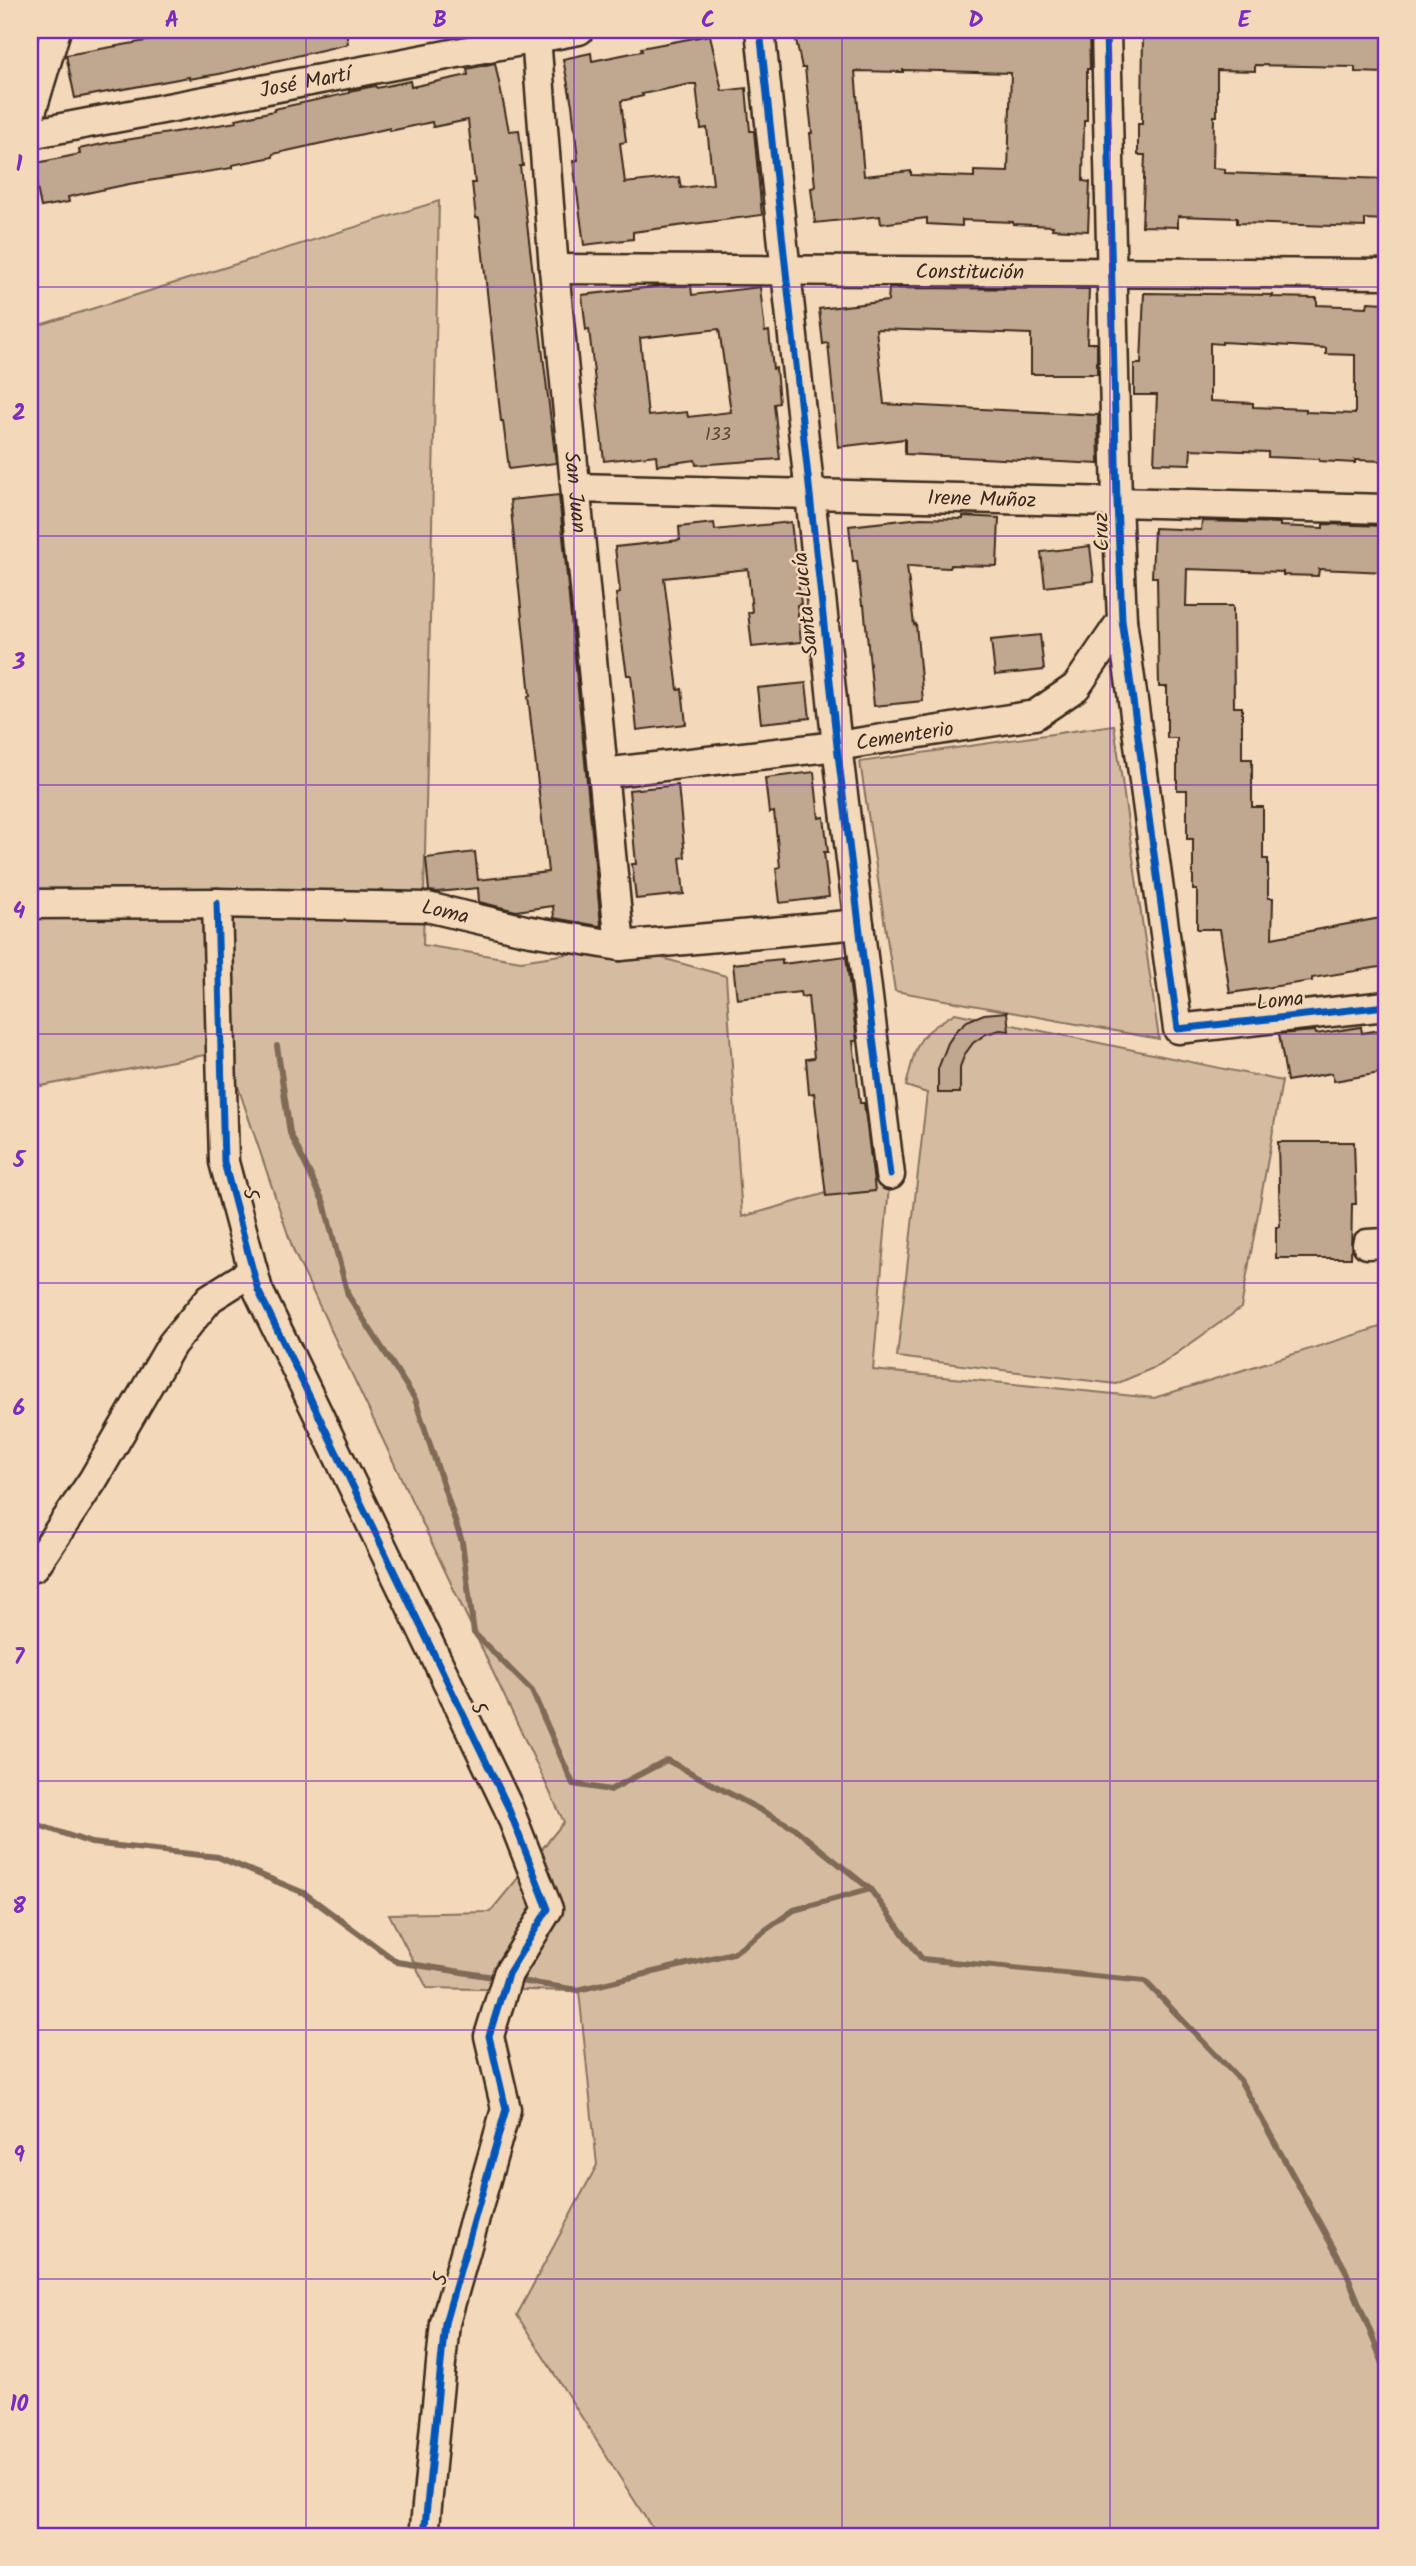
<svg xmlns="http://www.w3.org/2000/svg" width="1416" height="2566" font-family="Kalam,sans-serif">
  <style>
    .green { fill: #d5bca1; stroke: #887360; stroke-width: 2 }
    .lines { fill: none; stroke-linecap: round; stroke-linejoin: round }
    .stream { stroke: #7e6a56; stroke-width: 6 }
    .building { fill: #c0a78f; stroke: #3b2a1e; stroke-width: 2; fill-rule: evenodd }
    .minor-casing { stroke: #3b2a1e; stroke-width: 33 }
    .minor { stroke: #f3d8ba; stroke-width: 28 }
    .cycleway-casing { stroke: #f3d8ba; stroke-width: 11 }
    .cycleway { stroke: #0057b8; stroke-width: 7 }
    .grid { fill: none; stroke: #7b2cbf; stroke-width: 2; stroke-opacity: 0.55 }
    .labels { text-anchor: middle; stroke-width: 5; stroke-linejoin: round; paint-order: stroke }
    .number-label { font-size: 18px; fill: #5c493a }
    .street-label { font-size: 21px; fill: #3b2a1e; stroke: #f3d8ba }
    .neatline { fill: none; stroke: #7b2cbf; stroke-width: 2.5 }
    .grid-label { font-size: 23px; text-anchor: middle; font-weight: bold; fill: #7b2cbf }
  </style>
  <rect width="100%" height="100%" fill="#f3d8ba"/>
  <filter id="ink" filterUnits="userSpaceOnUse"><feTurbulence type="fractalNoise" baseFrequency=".0143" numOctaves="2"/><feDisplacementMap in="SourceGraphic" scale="14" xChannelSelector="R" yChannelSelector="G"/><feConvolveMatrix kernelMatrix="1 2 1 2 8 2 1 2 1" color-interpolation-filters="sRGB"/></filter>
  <g filter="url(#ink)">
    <g class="green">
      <polygon points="439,201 423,945 521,961 620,946 726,976 742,1217 890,1175 873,1370 1154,1398 1386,1325 1386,2536 657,2536 517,2315 597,2165 579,1991 427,1988 389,1914 490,1912 564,1822 294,1252 226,1051 41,1086 30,1053 30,328"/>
      <polygon points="1114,725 1159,1039 895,991 860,762"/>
      <path d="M 955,1013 L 1282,1081 L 1241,1308 L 1160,1365 L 1116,1384 L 897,1357 L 927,1093 L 906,1086 C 918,1040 914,1038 955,1013 Z"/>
    </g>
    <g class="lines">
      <g class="stream">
        <polyline points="277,1046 290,1133 324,1203 348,1295 415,1399 462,1542 474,1633 532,1691 573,1784 610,1790 667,1760 794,1828 870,1889 922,1959 1145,1981 1240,2080 1345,2269 1386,2371"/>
        <polyline points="30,1822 91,1843 218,1857 304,1893 397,1962 500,1978"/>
        <polyline points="514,1980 578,1990 733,1953 794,1910 870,1889"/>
      </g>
    </g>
    <g class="building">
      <polygon points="208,30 346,30 348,44 219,74 189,79 189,77 75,98 66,55"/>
      <path d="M 794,30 L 1089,30 L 1090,69 L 1087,69 L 1087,120 L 1084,120 L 1083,181 L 1090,182 L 1088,231 L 1052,229 L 1053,226 L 1013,224 L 1013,222 L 962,220 L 962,226 L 927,224 L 927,218 L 881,224 L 880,216 L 815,223 L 811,188 L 815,187 L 810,133 L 812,133 L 805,68 L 802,68 ZM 903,70 L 1011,73 L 1008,172 L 974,171 L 974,177 L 911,175 L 911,171 L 864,176 L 855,71 L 903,72 Z"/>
      <polygon points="1143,30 1386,30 1386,73 1355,72 1355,67 1303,66 1255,65 1255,71 1217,70 1217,116 1214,116 1213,168 1225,169 1225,173 1386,179 1386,220 1365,219 1365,227 1237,223 1237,218 1178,216 1178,227 1142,226 1145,155 1138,155 1138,124 1142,124"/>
      <path d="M 710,35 L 722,91 L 746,88 L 750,131 L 754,131 L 762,215 L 633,232 L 633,239 L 584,245 L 573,161 L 578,160 L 572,105 L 563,59 L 591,53 L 592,61 L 642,51 L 641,48 ZM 691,84 L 696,84 L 701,129 L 707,128 L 713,184 L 681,188 L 679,177 L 625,183 L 620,143 L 626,142 L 621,101 L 643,96 L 642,94 Z"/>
      <polygon points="495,63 509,131 519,130 523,166 520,166 556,463 509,469 503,421 501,421 479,218 476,218 472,183 475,183 468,120 433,127 432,122 390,131 390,128 273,154 273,157 232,165 232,168 129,184 68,197 69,202 41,207 32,164 80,154 79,149 107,143 237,122 236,119 274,111 274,109 349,93 349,91 375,86 377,88 410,81 411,87 468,75 467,69"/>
      <path d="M 663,286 L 691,286 L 692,295 L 760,287 L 765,332 L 769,331 L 773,369 L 776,368 L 779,403 L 774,404 L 780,459 L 696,465 L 695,460 L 657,465 L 656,455 L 604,461 L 589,329 L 586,330 L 582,295 ZM 719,329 L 731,412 L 688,417 L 687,412 L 648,416 L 640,338 Z"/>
      <polygon points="889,288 1089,289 1087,343 1097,343 1097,374 1031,374 1031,334 876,329 884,404 1098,415 1099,464 905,454 905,439 838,447 828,343 823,344 819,309 888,301"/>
      <path d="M 1144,293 L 1273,295 L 1272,297 L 1317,298 L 1317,305 L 1367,307 L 1368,302 L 1386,303 L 1386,461 L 1355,460 L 1355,463 L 1319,461 L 1319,459 L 1268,457 L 1268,452 L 1191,449 L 1190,464 L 1154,463 L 1157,395 L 1134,395 L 1134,364 L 1141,364 ZM 1222,342 L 1326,348 L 1326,354 L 1355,355 L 1355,414 L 1306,412 L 1306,409 L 1253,407 L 1253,403 L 1210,401 L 1210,343 L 1222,344 Z"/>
      <polygon points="559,495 601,925 599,926 554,918 553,906 516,911 479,902 478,888 437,892 429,891 426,858 475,852 478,880 548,872 528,696 530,696 510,500"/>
      <polygon points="963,516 999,518 997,566 951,565 950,568 907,566 914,625 916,624 923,701 874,706 864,605 862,605 857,561 853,561 849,526 921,518 963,519"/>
      <polygon points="1202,521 1280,523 1280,526 1323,528 1323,524 1386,526 1386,572 1319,569 1318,576 1283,575 1283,572 1187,569 1186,606 1233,606 1234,707 1242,707 1242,759 1252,759 1252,807 1263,807 1263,859 1268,859 1268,898 1273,898 1272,938 1386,917 1386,966 1312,978 1312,981 1230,993 1220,929 1197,929 1197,890 1193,890 1193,839 1187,839 1187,790 1177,790 1177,738 1167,738 1167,687 1159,687 1157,577 1152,577 1154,528 1201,530"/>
      <polygon points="791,522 801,604 797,605 801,642 752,647 748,612 752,612 748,569 664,578 678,690 682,689 686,724 637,730 631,675 627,675 620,629 616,594 620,593 615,547 680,540 679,527 714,523 715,530"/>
      <polygon points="1090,546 1094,581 1045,587 1041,552"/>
      <polygon points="1040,635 1044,670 995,675 991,640"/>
      <polygon points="806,683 810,718 761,723 757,688"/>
      <polygon points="814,772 819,818 824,817 828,852 824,852 829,897 780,903 776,868 780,867 774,812 769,813 765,778"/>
      <polygon points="678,785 685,857 680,858 684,894 636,899 632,864 636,864 629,790"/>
      <polygon points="846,956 857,1041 853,1041 860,1103 864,1103 875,1191 826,1196 814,1093 809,1094 806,1059 814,1058 808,996 801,997 800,992 737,999 733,964 782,959 782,964"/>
      <polygon points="1007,1012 1009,1031 1000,1030 986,1034 973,1043 965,1054 960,1067 960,1093 938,1093 938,1069 948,1043 956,1031 967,1021 984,1014"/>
      <polygon points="1361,1027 1362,1033 1386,1029 1386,1072 1334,1081 1332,1073 1287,1081 1279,1034 1315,1031 1316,1034"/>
      <polygon points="1278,1142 1354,1142 1356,1204 1352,1204 1351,1258 1276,1258 1276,1227 1280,1227"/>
    </g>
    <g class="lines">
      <g class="minor-casing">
        <g id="minor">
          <polyline points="760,30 837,746 890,1175"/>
          <polyline points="1106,30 1117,502 1122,620 1178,1029 1386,1006"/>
          <path id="s1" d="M 536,37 L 554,269 L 620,946"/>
          <polyline points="30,116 56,30"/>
          <path id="s2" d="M 30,134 L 579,30"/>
          <path id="s3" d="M 554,269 L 1386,274"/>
          <path id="s4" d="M 576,488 L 1386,509"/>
          <path id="s5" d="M 603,773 L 837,746 L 1035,715 L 1076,687 L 1122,620"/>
          <polyline points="217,903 224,1162 258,1290 508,1807 548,1909 508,1974 489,2036 506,2109 445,2323 424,2536"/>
          <path id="s6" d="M 30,904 L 217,903 L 427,907 L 525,930 L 620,946 L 859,924"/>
          <polyline points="1367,1244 1386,1243"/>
          <polyline points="35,1566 93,1480 172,1344 210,1298 253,1271"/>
        </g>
      </g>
      <use href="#minor" class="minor"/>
      <g class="cycleway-casing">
        <g id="cycleway">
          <polyline points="760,30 837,746 890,1175"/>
          <polyline points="1106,30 1117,502 1122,620 1178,1029 1386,1006"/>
          <polyline points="217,903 224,1162 258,1290 508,1807 548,1909 508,1974 489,2036 506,2109 445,2323 424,2536"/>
        </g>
      </g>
      <use href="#cycleway" class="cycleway"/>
    </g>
  </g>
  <path class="grid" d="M 306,30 L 306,2536M 574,30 L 574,2536M 842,30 L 842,2536M 1110,30 L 1110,2536M 30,287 L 1386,287M 30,536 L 1386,536M 30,785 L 1386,785M 30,1034 L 1386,1034M 30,1283 L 1386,1283M 30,1532 L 1386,1532M 30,1781 L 1386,1781M 30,2030 L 1386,2030M 30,2279 L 1386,2279"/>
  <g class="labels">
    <g class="number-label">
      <text x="718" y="440">133</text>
    </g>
    <g class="street-label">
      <text dy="7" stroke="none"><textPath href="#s2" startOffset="280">José Martí</textPath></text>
      <text dy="7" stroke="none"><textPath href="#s3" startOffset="416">Constitución</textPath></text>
      <text dy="7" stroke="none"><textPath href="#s1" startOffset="457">San Juan</textPath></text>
      <text dy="7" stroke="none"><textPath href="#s4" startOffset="406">Irene Muñoz</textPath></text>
      <text transform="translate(1101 532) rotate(-92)" y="7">Cruz</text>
      <text transform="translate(805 604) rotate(-96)" y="7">Santa Lucía</text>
      <text dy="7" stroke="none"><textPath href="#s5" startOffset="304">Cementerio</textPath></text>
      <text dy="7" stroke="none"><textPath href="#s6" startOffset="416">Loma</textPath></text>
      <text transform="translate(1280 1000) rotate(-6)" y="7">Loma</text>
      <text transform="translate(251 1194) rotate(75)" y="7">5</text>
      <text transform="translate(479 1708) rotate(64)" y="7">5</text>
      <text transform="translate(440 2279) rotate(-74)" y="7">5</text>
    </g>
  </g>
  <rect width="1416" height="2566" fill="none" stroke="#f3d8ba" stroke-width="77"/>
  <rect x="38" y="38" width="1340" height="2490" class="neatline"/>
  <g class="grid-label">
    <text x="172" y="27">A</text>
    <text x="440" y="27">B</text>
    <text x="708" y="27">C</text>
    <text x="976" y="27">D</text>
    <text x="1244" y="27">E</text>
    <text x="19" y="171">1</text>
    <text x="19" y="420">2</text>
    <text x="19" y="669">3</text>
    <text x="19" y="918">4</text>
    <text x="19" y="1167">5</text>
    <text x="19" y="1415">6</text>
    <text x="19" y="1664">7</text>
    <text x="19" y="1913">8</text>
    <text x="19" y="2162">9</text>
    <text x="19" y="2411">10</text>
  </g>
</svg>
